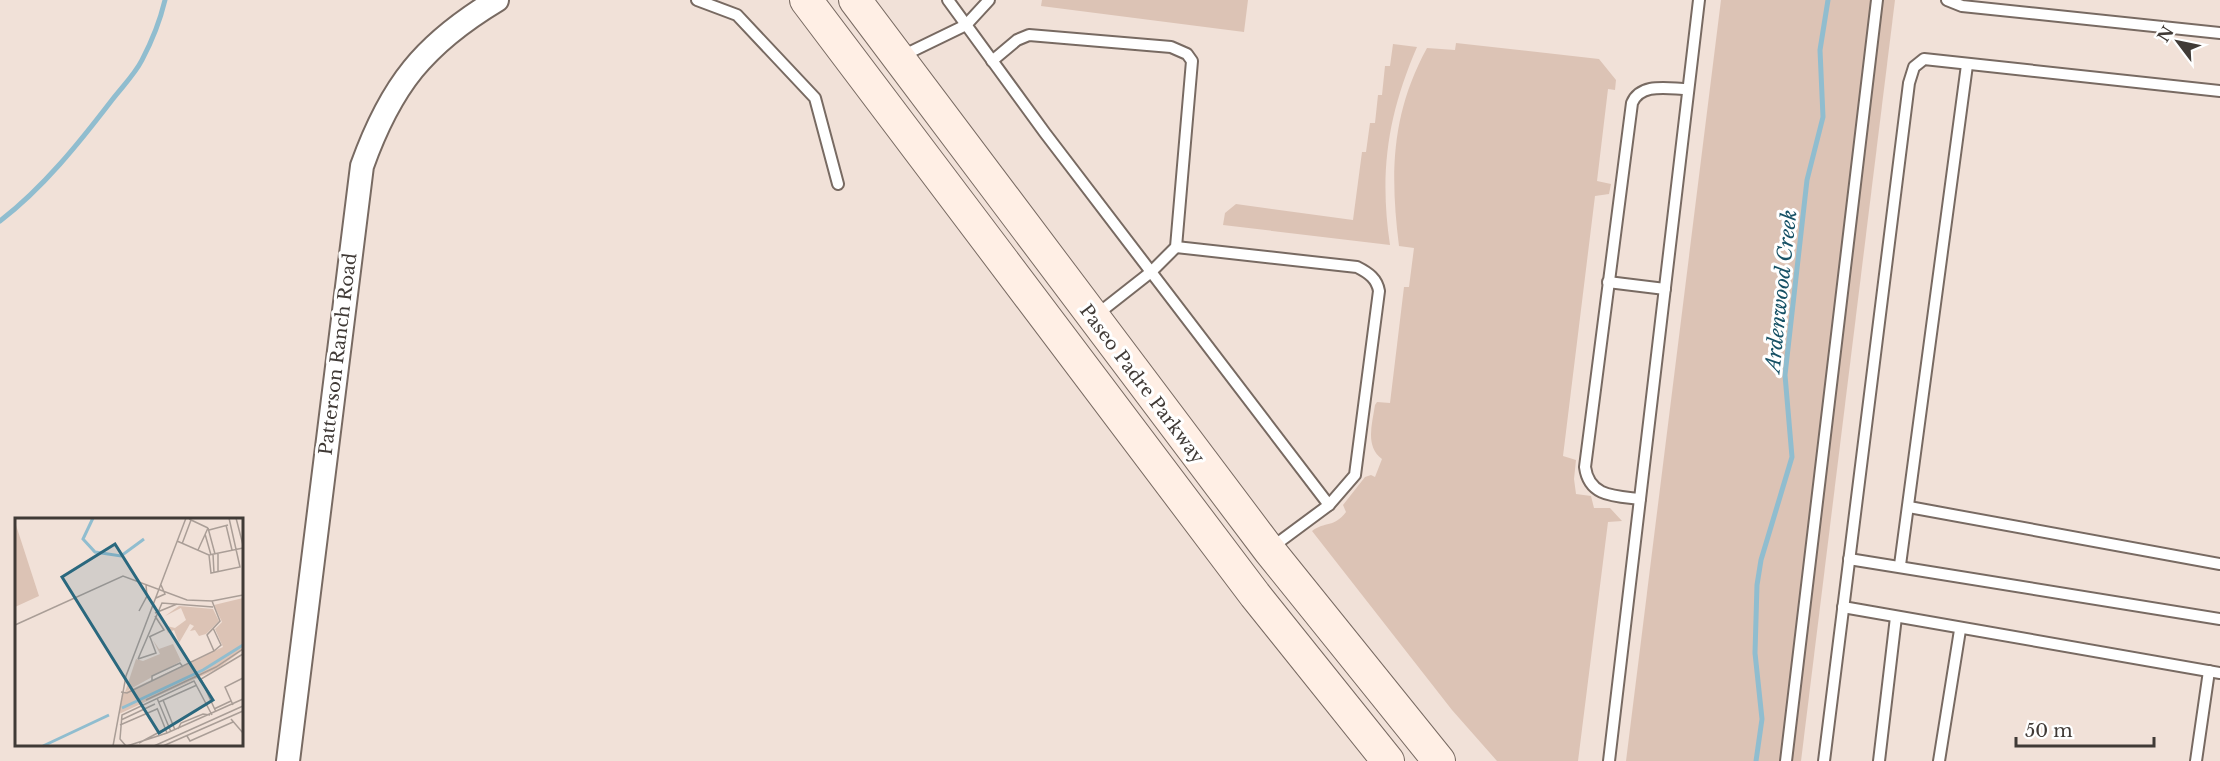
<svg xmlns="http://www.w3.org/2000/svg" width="2220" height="761" font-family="'Libre Baskerville',serif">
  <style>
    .green { fill: #dcc3b5 }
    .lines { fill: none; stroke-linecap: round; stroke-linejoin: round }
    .stream { stroke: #90bdcf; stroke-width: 5 }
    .service-casing { stroke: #786a62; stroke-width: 14 }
    .minor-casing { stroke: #786a62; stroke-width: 26 }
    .secondary-casing { stroke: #786a62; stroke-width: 34 }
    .service { stroke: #fff; stroke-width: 10 }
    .minor { stroke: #fff; stroke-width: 22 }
    .secondary { stroke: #ffefe5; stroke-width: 32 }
    .labels { text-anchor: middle; stroke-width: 6; stroke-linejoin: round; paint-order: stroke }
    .street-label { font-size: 18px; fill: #403a36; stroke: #fff }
    .water-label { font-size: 20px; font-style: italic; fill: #165165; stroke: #fff }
    .inset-river { fill: none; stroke: #90bdcf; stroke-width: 3 }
    .inset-road { fill: none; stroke: #aa9e97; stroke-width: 1.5 }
    .view { fill: #2a687e; fill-opacity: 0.15; stroke: #2a687e; stroke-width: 3 }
    .inset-edge { fill: none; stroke: #403a36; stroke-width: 3 }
  </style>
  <rect width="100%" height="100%" fill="#f1e1d8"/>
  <g class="green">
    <polygon points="1042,0 1248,0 1244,32 1041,6"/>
    <polygon points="1721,0 1895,0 1801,761 1626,761"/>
    <path d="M 1456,43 L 1599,59 L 1616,80 L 1615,90 L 1608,89 L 1597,181 L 1611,184 L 1609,194 L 1595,196 L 1563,456 L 1576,460 L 1574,479 L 1576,494 L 1591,496 L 1594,508 L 1610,508 L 1622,521 L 1608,522 L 1578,761 L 1497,761 L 1452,710 L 1312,531 C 1325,521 1334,528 1346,512 L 1343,505 L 1365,477 L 1371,475 L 1375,477 L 1382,459 C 1365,446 1372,425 1375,405 L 1377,402 L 1390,403 L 1404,287 L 1409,287 L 1414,248 L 1399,246 C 1390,174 1391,114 1427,48 L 1455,50 Z"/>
    <path d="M 1393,44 L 1417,47 C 1388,114 1379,172 1390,245 L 1223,225 L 1225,213 L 1236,204 L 1353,220 L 1362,152 L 1366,152 L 1370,123 L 1375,123 L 1378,95 L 1382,95 L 1385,66 L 1390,66 Z"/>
  </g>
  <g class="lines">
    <g class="stream">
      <path d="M 0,221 C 43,188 79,143 112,100 C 122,87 135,74 142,60 C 152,41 160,21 165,0"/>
      <polyline points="1756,761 1762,719 1755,653 1757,585 1761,560 1792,457 1785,375 1807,180 1823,117 1820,50 1828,0"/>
    </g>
    <g class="service-casing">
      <g id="service">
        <polyline points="697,0 737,15 815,98 838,184"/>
        <polyline points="948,0 1045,133 1329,505"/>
        <polyline points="1947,0 1962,6 2220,33"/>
        <polyline points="900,57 966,25 989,0"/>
        <polyline points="992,61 1017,40 1029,35 1171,47 1187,54 1192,61 1176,247 1151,272 1095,316"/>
        <path d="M 1176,247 L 1357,267 C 1369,273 1377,279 1379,291 L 1355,475 L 1329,505 L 1271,548"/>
        <polyline points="1608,282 1665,289"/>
        <path d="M 1640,499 C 1615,496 1589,497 1585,467 L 1632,103 C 1641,82 1669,89 1688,89"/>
        <polyline points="1909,507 2220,564"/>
        <polyline points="1849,559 2220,619"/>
        <polyline points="1900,565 1967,65"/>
        <polyline points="1843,607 2220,673"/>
        <polyline points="1609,761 1699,0"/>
        <polyline points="1786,761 1877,0"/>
        <polyline points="1824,761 1909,83 1914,67 1924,59 2220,91"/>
        <polyline points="1879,761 1896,617"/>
        <polyline points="1939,761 1960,630"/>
        <polyline points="2196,761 2209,671"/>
      </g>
    </g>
    <g class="minor-casing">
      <path id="minor" d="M 288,761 L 362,166 C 391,85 424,44 497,0"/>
    </g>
    <g class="secondary-casing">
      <g id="secondary">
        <polyline points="806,0 1255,595 1388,761"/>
        <polyline points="855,0 1269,550 1439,761"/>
      </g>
    </g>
    <use href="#service" class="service"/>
    <use href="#minor" class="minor"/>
    <use href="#secondary" class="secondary"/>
  </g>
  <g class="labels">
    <g class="street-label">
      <text transform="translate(338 354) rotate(-83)" y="6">Patterson Ranch Road</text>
      <text transform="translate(1142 384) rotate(53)" y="6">Paseo Padre Parkway</text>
    </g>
    <g class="water-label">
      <text transform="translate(1781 291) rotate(-84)" y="7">Ardenwood Creek</text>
    </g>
  </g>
  <g transform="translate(15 518)">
    <rect width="228" height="228" fill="#f1e1d8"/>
    <path d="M 0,4 L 24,78 L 0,89 ZM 228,80 L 228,132 L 202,151 L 104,196 L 108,175 L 208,129 L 200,111 L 207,104 L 199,87 ZM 164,88 L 198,91 L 204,103 L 191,116 L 184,118 L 180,112 L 175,113 L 179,108 L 175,106 L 164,125 L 159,112 L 153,115 L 146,99 L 152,108 L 160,110 L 171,102 L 166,90 L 150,98 ZM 138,122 L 144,131 L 158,126 L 166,143 L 110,174 L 121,141 L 128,143 L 145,136 Z" fill="#dcc3b5"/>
    <path class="inset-river" d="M 78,0 L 68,21 L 80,34 L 106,38 L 129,21M 107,190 L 188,152 L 228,127M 28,228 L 94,197"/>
    <path class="inset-road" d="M 221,0 L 228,27M 174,1 L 193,10M 211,7 L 217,32M 193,10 L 200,36M 194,12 L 213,7M 190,16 L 196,37M 162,23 L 194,37 L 196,55 L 225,49 L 214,0M 167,26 L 176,2M 183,32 L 193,10M 203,35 L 203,54M 198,36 L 199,55M 194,37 L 228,30M 141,80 L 150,76 L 146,67M 124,93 L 132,78 L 131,67M 140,95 L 162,86M 0,107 L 108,58 L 172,82 L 197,83 L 228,77M 198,110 L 206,127 L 199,133M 134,119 L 149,112 L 140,98M 123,141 L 147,85 L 198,89M 123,141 L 141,135 L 135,119M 137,163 L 137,158 L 165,145 L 168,149M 106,174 L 112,175 L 199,133 L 192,117 L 205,103 L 197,83M 142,180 L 156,214M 131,182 L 201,149 L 228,131M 148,182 L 160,212M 144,184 L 182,167M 218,187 L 210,169 L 228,160M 142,190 L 152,215M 199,191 L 216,183M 201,194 L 186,161 L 228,136M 216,201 L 228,215M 106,202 L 140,186M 105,207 L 142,191M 163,211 L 166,205 L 188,196 L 195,197M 172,218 L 175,223 L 218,204M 124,225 L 150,211M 98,228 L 111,158 L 171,0M 111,228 L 105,221 L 107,197 L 179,163 L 197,197M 112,228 L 152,215 L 228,181M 139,228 L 228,188M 148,228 L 228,193"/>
    <path class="view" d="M 100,26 L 198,182 L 144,215 L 47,59 Z"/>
    <rect width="228" height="228" class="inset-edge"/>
  </g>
  <g transform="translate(2178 42) rotate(302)" stroke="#ffffff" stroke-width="4.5" paint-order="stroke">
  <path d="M0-4.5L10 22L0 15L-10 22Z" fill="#403a36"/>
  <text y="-9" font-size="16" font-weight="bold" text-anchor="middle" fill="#403a36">N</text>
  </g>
  <path d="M2016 737v9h138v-9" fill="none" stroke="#403a36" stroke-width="3"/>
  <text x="2025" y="737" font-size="18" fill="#403a36" stroke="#ffffff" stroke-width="4.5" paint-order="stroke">50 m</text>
</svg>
